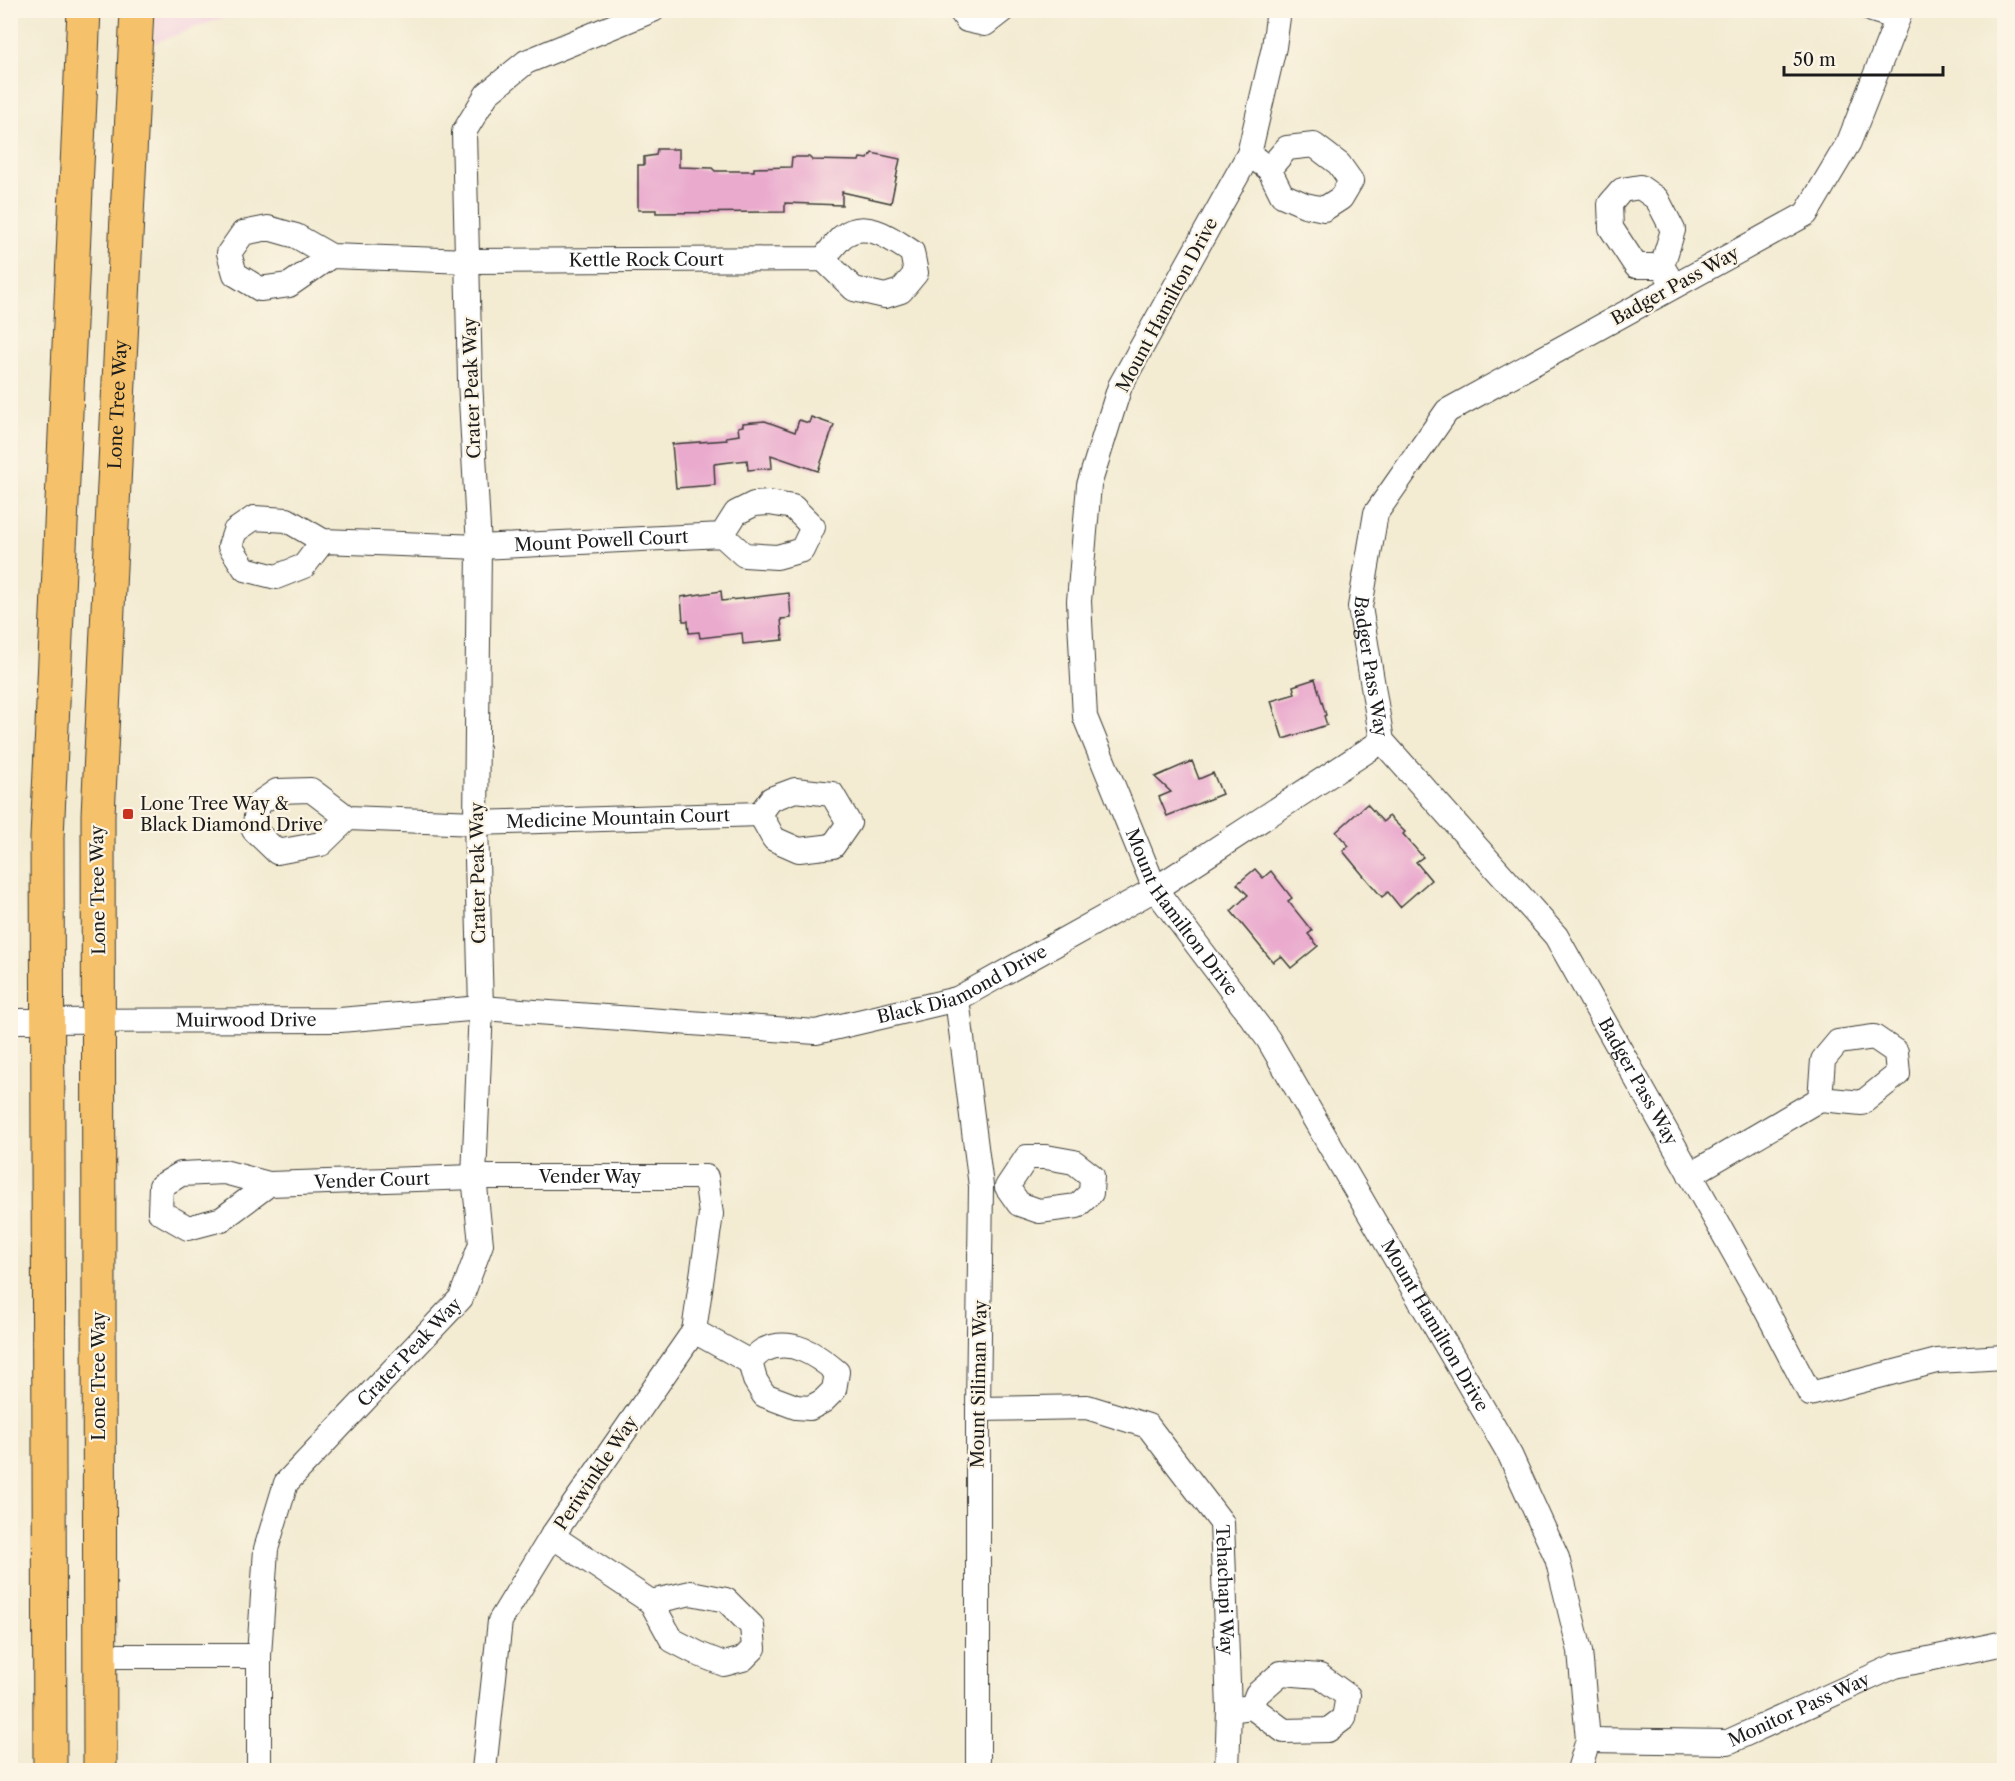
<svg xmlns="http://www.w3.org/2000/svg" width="2015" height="1781" font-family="'Libre Caslon Text',serif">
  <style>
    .built { fill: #f3cfdf }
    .building { fill: #eaaace }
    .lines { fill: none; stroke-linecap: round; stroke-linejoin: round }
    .minor-casing { stroke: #3c3b37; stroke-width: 26 }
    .primary-casing { stroke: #3c3b37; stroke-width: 35 }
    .minor { stroke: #fff; stroke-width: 24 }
    .primary { stroke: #f5c16b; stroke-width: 33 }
    .poi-dot { fill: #c8321e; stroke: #fcf5e5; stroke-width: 2 }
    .labels { text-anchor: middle; stroke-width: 4.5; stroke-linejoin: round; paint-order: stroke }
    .street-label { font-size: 18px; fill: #1c1c1c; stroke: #fcf5e5 }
    .poi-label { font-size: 18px; fill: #1c1c1c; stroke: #fcf5e5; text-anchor: start }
  </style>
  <rect width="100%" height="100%" fill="#fcf5e5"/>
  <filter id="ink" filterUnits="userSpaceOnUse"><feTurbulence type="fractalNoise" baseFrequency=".0167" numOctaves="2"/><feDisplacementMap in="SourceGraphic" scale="12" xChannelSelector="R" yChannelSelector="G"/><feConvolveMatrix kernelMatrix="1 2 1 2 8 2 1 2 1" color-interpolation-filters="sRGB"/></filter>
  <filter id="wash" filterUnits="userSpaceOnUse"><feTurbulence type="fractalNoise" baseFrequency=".008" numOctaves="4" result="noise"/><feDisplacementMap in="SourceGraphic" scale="24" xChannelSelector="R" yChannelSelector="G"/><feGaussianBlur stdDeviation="1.35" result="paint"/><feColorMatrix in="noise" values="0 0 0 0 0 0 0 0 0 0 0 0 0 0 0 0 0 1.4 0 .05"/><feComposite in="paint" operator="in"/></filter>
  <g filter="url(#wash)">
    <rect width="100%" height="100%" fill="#f3ebd2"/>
    <polygon class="built" points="155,11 155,10 240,11 154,43"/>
    <g id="blocks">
      <g class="building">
        <polygon points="657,149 679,149 679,167 712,168 715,171 754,171 754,168 791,167 792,157 809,157 812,160 859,161 860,158 868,159 872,153 900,159 891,203 842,192 842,205 785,203 785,212 656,213 656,210 638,210 638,165 644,165 644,157 656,155"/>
        <polygon points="811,417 834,425 818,471 771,455 772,468 748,470 747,460 714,464 715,485 676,488 672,444 727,440 726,437 739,435 738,427 743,426 743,423 765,421 795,432 799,420 809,423"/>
        <polygon points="721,591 722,601 789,593 791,618 781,619 783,640 743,644 742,633 700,638 699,632 689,633 688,621 683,621 681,597"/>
        <polygon points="1315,679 1326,715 1324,716 1327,725 1283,739 1271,701 1295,694 1293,686"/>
        <polygon points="1192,761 1199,779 1213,773 1222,794 1167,816 1159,797 1171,792 1155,777"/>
        <polygon points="1367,804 1383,822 1389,816 1405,832 1403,834 1423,857 1416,862 1431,880 1400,907 1388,892 1382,897 1362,874 1343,851 1349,846 1336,832"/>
        <polygon points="1255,869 1263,878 1271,871 1292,898 1288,901 1312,931 1308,934 1318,946 1291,968 1281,956 1273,962 1231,911 1248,895 1237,884"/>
      </g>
    </g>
  </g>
  <g filter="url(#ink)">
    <use href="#blocks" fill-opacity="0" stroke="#3c3b37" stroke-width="1.5"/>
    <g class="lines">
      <g class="minor-casing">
        <g id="minor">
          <polyline points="960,10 967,20 985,24 1003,10"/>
          <path id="s1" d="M 1279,10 L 1274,47 L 1249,154 L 1120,386 L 1089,485 L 1079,601 L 1085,717 L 1155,889 L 1268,1039 L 1510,1455 L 1557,1558 L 1580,1651 L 1588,1740 L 1579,1770"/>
          <polyline points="1872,10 1898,18"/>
          <path id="s2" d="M 1901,10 L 1849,142 L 1806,214 L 1447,411 L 1376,513 L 1360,607 L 1382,741 L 1556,936 L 1762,1302 L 1810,1394 L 1937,1361 L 2004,1357"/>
          <polyline points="1249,154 1269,169 1282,195 1305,205 1324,209 1341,198 1351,181 1339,164 1314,145 1287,148 1269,169"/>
          <path id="s3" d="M 331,256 L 289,285 L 260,289 L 235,274 L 229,253 L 243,233 L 268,228 L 296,236 L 331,256 L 468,261 L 823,259 L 854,289 L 885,296 L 901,291 L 916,273 L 912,252 C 892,239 865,218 842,237 C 835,244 829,252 823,259"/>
          <polyline points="1662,266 1636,266 1611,228 1610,204 1622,190 1640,187 1657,199 1673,230 1662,266 1674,286"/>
          <path id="s4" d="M 323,541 L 304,566 L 276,577 L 245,569 L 230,546 L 235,531 L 254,518 L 287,520 L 323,541 L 479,547 L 722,535 L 744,555 L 777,557 L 802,550 L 813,527 L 793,507 L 769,503 L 754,504 L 736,513 L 722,535"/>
          <polygon points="795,790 832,794 849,823 833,846 799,850 774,839 760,814 771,799"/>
          <path id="s5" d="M 348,818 L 321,844 L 277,852 L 254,830 L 258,804 L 277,791 L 311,790 L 348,818 L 476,823 L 760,814"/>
          <polyline points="957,999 981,1186 978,1409 978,1770"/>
          <path id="s6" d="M 10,1021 L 340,1020 L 481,1008 L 816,1032 L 957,999 L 1155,889 L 1382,741"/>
          <polygon points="1027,1157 1046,1157 1074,1162 1092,1176 1091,1193 1077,1206 1039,1211 1019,1204 1007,1187"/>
          <polyline points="1690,1175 1820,1099 1862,1103 1898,1074 1896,1052 1874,1037 1838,1042 1823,1060 1820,1099"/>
          <path id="s7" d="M 269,1184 L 222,1219 L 188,1228 L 160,1212 L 161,1186 L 181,1174 L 224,1172 L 269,1184 L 474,1177 L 706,1177 L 711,1214 L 694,1331 L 552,1536 L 500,1621 L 484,1770"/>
          <path d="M 694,1331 L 750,1362 L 755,1380 L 764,1395 L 796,1407 L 810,1408 L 823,1401 L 834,1390 L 837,1372 C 817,1355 791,1337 764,1350 C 759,1352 754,1358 750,1362"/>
          <path id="s8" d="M 978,1409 L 1087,1407 L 1148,1426 L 1222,1523 L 1229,1710 L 1227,1770"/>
          <polyline points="552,1536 651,1602 672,1640 701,1655 724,1664 743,1659 754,1648 752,1626 726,1600 691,1593 651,1602"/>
          <polyline points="99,1656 259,1656"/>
          <polyline points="1229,1710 1252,1707 1284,1731 1328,1730 1344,1718 1348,1696 1320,1676 1281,1673 1257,1694 1252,1707"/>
          <path id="s9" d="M 1588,1740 L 1728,1742 L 1895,1666 L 2004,1643"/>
          <path id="s10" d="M 259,1770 L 259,1656 L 266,1549 L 286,1483 L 461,1298 L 481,1244 L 474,1177 L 481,1008 L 476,823 L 479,547 L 470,380 L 464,132 L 487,94 L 526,62 L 653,10"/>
        </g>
      </g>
      <g class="primary-casing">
        <g id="primary">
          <polyline points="50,1770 47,838 84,10"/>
          <path id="s11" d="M 100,1770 L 98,815 L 137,10"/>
        </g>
      </g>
      <use href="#minor" class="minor"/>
      <use href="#primary" class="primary"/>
    </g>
  </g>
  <rect class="poi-dot" x="122" y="808" width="12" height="12" rx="3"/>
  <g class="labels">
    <g class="street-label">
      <text dy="6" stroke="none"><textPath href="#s3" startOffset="566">Kettle Rock Court</textPath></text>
      <text transform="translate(1675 286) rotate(-29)" y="6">Badger Pass Way</text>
      <text transform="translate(1167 305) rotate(-62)" y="6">Mount Hamilton Drive</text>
      <text transform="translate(472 388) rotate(-92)" y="6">Crater Peak Way</text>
      <text dy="6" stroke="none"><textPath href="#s11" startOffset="1366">Lone Tree Way</textPath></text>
      <text dy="6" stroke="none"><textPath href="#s4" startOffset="513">Mount Powell Court</textPath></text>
      <text dy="6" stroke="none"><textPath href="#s2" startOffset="915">Badger Pass Way</textPath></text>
      <text dy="6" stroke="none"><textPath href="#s5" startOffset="514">Medicine Mountain Court</textPath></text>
      <text transform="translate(478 873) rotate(-91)" y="6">Crater Peak Way</text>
      <text transform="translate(98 890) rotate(-91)" y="6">Lone Tree Way</text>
      <text dy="6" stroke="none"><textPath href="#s1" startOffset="968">Mount Hamilton Drive</textPath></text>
      <text dy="6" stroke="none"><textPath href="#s6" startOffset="962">Black Diamond Drive</textPath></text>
      <text dy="6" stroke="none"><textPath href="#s6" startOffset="236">Muirwood Drive</textPath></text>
      <text dy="6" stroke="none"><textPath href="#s2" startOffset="1419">Badger Pass Way</textPath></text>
      <text dy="6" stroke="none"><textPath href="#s7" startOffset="586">Vender Way</textPath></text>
      <text dy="6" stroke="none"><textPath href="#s7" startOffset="368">Vender Court</textPath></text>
      <text dy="6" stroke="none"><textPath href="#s1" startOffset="1454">Mount Hamilton Drive</textPath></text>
      <text dy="6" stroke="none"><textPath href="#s10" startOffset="470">Crater Peak Way</textPath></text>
      <text transform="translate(99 1376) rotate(-90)" y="6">Lone Tree Way</text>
      <text transform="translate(979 1384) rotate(-89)" y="6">Mount Siliman Way</text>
      <text transform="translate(596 1473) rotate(-56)" y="6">Periwinkle Way</text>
      <text dy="6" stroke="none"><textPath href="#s8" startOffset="362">Tehachapi Way</textPath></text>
      <text dy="6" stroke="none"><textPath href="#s9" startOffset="218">Monitor Pass Way</textPath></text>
    </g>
    <g class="poi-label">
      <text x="140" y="810">Lone Tree Way &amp;<tspan x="140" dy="21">Black Diamond Drive</tspan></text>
    </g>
  </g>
  <rect width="2015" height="1781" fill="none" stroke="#fcf5e5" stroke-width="36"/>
  <path d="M1784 66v9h159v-9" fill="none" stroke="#1c1c1c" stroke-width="3"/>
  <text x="1793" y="66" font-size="18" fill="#1c1c1c" stroke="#fcf5e5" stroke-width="4.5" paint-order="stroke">50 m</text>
</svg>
